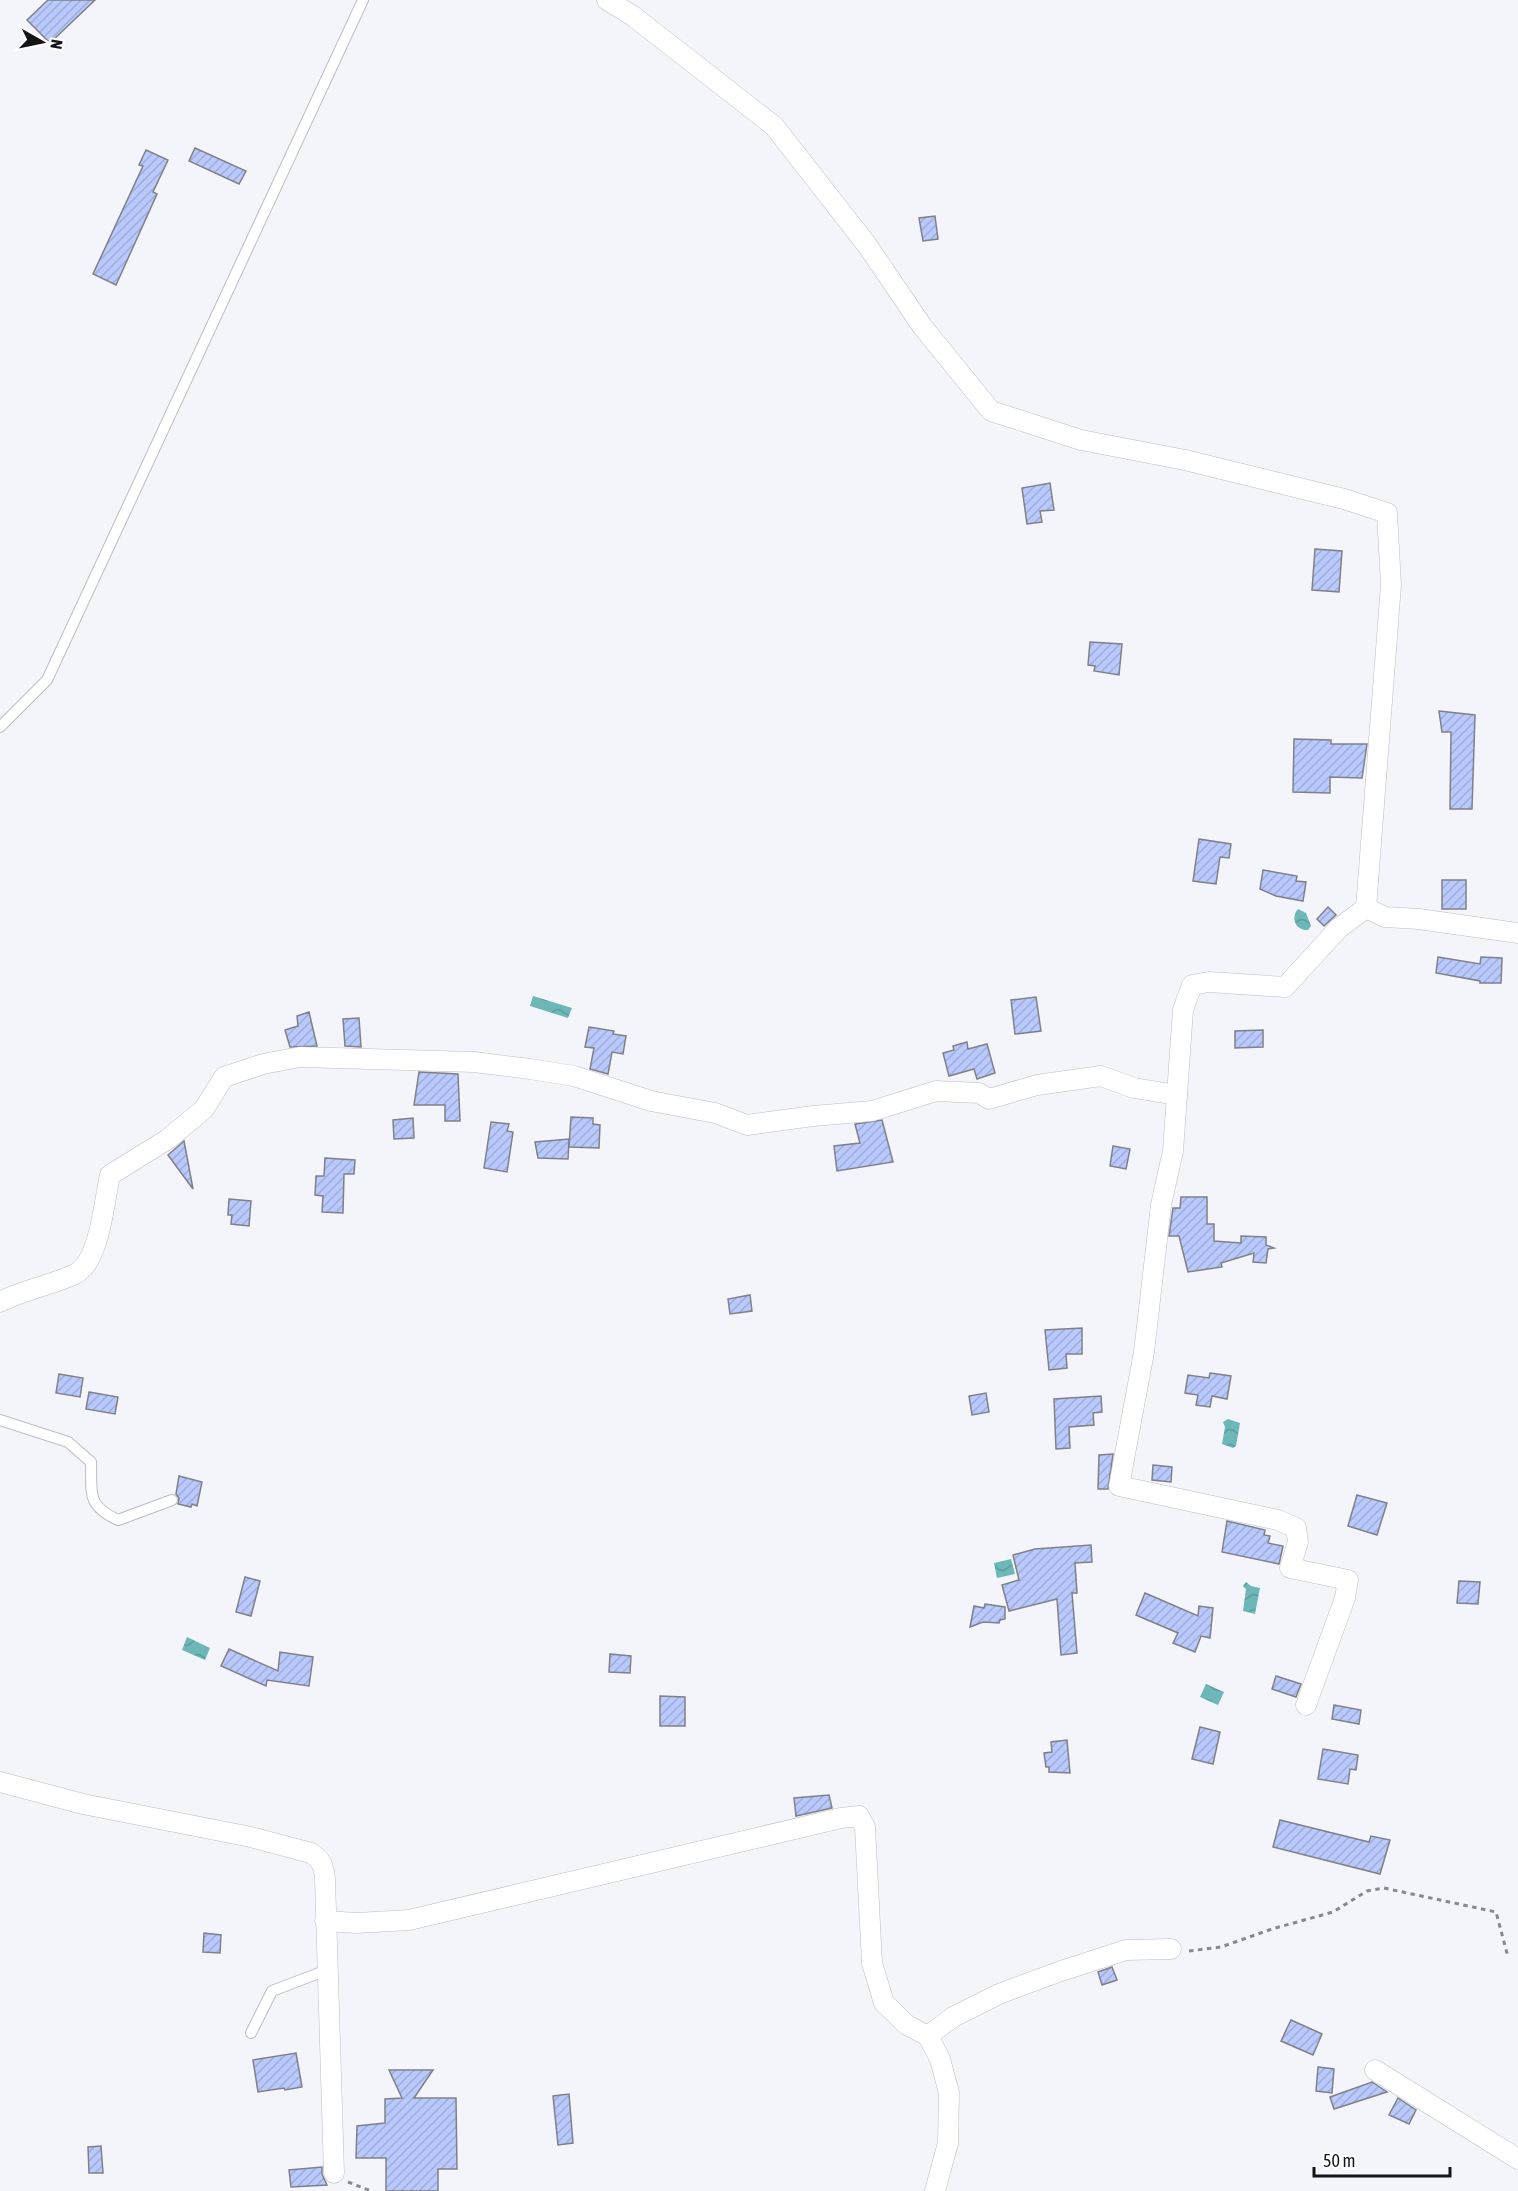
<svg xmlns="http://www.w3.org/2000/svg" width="1518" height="2191" font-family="'Asap Condensed',sans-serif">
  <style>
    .water { fill: url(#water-waves) }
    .building { fill: url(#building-hatch); stroke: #808187; stroke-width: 1.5 }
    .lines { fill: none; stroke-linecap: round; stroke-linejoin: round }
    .lane-casing { stroke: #bcbec4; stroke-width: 12 }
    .street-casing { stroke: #bcbec4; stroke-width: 21 }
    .path { stroke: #87898d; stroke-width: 3; stroke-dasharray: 4.5 4.5; stroke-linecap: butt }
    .lane { stroke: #fff; stroke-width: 10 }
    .street { stroke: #fff; stroke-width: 20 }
  </style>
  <defs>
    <pattern id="water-waves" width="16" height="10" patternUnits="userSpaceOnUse" patternTransform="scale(1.5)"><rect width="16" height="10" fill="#6db7b8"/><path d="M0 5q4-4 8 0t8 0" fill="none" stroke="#5e9c9d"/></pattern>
    <pattern id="building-hatch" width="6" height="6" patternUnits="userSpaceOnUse" patternTransform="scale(1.5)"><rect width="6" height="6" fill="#b9c9fd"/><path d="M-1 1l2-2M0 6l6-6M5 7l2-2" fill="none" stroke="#9eacd8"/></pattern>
  </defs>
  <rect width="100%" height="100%" fill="#f3f5fb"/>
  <g class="water">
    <path d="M 1298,909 L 1306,913 L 1311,926 L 1308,930 C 1296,931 1290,918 1298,909 Z"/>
    <polygon points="533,996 572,1008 568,1018 530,1006"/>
    <polygon points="1228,1419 1240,1423 1236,1446 1233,1448 1222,1444 1225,1427 1223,1422"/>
    <polygon points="1011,1559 1015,1574 997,1578 994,1563"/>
    <polygon points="1246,1582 1251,1586 1260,1588 1255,1614 1243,1611 1246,1589 1243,1586"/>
    <polygon points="187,1637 210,1648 205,1660 182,1650"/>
    <polygon points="1206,1684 1224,1692 1218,1705 1200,1697"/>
  </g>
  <g class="building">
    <polygon points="48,0 95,0 50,43 27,20"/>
    <polygon points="195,148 246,171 239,184 189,161"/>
    <polygon points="146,150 168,160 153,192 157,194 116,285 93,274 143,166 139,165"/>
    <polygon points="935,216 938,239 923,241 919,218"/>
    <polygon points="1050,483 1054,510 1040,511 1042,522 1027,524 1022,488"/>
    <polygon points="1315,549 1342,551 1339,592 1312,590"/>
    <polygon points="1090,642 1122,644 1119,675 1094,671 1095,666 1088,665"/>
    <polygon points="1439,711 1475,715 1472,809 1450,809 1451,732 1442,732"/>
    <polygon points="1294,739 1331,740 1331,744 1367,744 1362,778 1330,777 1330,793 1293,792"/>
    <polygon points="1199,839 1231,844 1229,858 1220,857 1216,884 1193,881"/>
    <polygon points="1263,870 1297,876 1296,881 1306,882 1303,901 1276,896 1260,889"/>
    <rect x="1442" y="880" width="24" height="29"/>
    <polygon points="1328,907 1336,915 1324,926 1317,919"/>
    <polygon points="1438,957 1480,964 1481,957 1502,958 1501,983 1480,983 1480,981 1436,973"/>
    <polygon points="1036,997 1041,1031 1015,1034 1011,1000"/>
    <polygon points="309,1012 317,1046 290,1047 285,1030 298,1026 297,1016"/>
    <polygon points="359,1018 361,1047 345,1046 343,1019"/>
    <polygon points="589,1027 614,1031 613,1034 626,1036 623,1054 612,1052 608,1074 590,1069 594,1048 585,1047"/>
    <polygon points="1263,1030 1263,1047 1235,1048 1235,1031"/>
    <polygon points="967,1042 968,1049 987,1044 995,1073 977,1079 974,1069 949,1076 943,1053 954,1050 953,1046"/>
    <polygon points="419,1072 458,1074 460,1121 445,1121 445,1105 414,1105"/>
    <polygon points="571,1117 593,1118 593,1124 600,1125 599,1148 569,1147"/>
    <polygon points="413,1118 414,1138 394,1139 393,1120"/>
    <polygon points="882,1120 893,1162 837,1171 834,1146 860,1143 855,1124"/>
    <polygon points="491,1122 509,1124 507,1131 513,1132 507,1172 484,1168"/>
    <polygon points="569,1139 568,1159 538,1158 535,1142"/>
    <polygon points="184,1141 193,1189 168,1155"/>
    <polygon points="1113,1146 1130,1149 1126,1169 1110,1166"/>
    <polygon points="325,1158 355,1160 354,1174 344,1174 343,1213 322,1212 323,1196 315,1195 316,1176 324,1176"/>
    <polygon points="1181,1197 1207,1197 1207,1224 1214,1224 1214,1241 1241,1243 1241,1236 1266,1237 1266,1245 1274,1248 1268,1249 1266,1263 1253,1262 1254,1253 1221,1263 1222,1267 1188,1272 1179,1236 1169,1236 1173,1208 1180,1208"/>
    <polygon points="229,1199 251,1201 249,1226 231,1224 232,1215 228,1215"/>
    <polygon points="750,1295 752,1311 730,1314 728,1299"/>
    <polygon points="1082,1328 1082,1354 1066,1354 1067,1368 1049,1370 1045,1330"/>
    <polygon points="1210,1373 1231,1376 1227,1399 1212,1396 1210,1407 1196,1405 1198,1395 1185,1393 1188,1375 1209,1378"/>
    <polygon points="59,1374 83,1378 80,1397 56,1393"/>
    <polygon points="89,1392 118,1397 115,1414 86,1409"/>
    <polygon points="986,1393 989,1412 972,1415 969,1396"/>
    <polygon points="1101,1396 1102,1412 1093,1413 1094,1425 1069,1427 1070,1448 1056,1449 1054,1399"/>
    <polygon points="1113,1454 1108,1489 1098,1489 1099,1455"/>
    <polygon points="1153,1465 1172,1467 1171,1482 1152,1480"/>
    <polygon points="179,1476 202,1482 197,1506 192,1504 191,1507 178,1504 179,1498 176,1494"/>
    <polygon points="1357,1495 1387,1503 1377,1535 1348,1526"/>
    <polygon points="1227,1521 1265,1530 1264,1535 1270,1536 1268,1543 1283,1546 1279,1564 1222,1552"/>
    <polygon points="1091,1545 1092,1562 1075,1563 1077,1593 1072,1593 1077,1653 1061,1655 1057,1599 1009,1611 1002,1585 1019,1580 1013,1555 1035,1549"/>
    <polygon points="245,1577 260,1581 251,1616 236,1612"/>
    <polygon points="1459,1581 1480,1582 1478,1604 1457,1603"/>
    <polygon points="1145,1593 1198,1616 1199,1606 1213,1608 1210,1638 1201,1636 1195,1652 1173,1643 1178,1633 1136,1615"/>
    <polygon points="985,1604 1005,1607 1005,1619 1000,1620 999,1623 983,1622 970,1627 974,1606 984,1608"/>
    <polygon points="229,1649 278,1671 280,1652 313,1657 309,1686 267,1680 266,1686 221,1666"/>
    <polygon points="610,1654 631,1656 630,1673 609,1672"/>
    <polygon points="1276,1676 1301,1684 1296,1697 1272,1689"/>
    <polygon points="660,1696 685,1697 685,1726 660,1726"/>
    <polygon points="1334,1705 1361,1710 1359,1724 1332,1719"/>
    <polygon points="1200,1727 1220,1732 1213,1764 1192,1759"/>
    <polygon points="1067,1740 1070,1773 1049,1772 1049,1767 1046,1767 1044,1753 1052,1752 1051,1742"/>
    <polygon points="1323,1749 1358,1755 1356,1770 1350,1769 1348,1784 1318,1779"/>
    <polygon points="829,1795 832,1808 796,1816 794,1798"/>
    <polygon points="1280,1820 1369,1842 1371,1836 1390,1840 1380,1874 1273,1847"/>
    <polygon points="204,1933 221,1935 220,1953 203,1952"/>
    <polygon points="1112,1967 1117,1980 1102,1985 1098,1972"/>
    <polygon points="1291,2020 1322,2034 1313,2055 1281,2041"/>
    <polygon points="296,2053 302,2087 285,2090 284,2088 258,2092 253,2060"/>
    <polygon points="1318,2067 1334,2069 1332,2093 1316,2091"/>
    <polygon points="389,2070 433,2070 414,2098 456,2098 457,2169 438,2169 438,2191 386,2191 386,2158 356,2158 357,2126 385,2123 385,2099 402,2098"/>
    <polygon points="1372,2082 1387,2092 1334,2109 1330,2097"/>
    <polygon points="569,2094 573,2143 558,2145 553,2096"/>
    <polygon points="1398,2098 1416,2110 1409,2124 1389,2115"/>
    <polygon points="101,2146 103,2173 89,2173 88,2147"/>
    <polygon points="322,2167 322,2174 327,2185 291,2187 289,2170"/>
  </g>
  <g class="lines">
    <g class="lane-casing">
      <g id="lane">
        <polyline points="0,727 47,680 363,0"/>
        <path d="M 0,1420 L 68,1442 L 91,1462 C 92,1494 86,1505 118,1520 L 172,1500"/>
        <polyline points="251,2033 272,1991 327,1970"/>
      </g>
    </g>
    <g class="street-casing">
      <g id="street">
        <polyline points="607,0 633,16 774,126 867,245 922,326 991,411 1081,440 1185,460 1344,499 1387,513 1391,585 1366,908 1385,917 1419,919 1518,933"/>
        <path d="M 0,1302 C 25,1289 50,1286 75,1274 C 100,1262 104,1201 110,1175 L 168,1139 L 204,1109 L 224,1077 L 263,1064 L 300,1057 L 474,1062 L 530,1069 L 574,1076 L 651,1101 L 715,1113 L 747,1125 L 813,1116 L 872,1111 L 936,1091 L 979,1093 L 989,1099 L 1037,1085 L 1101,1076 L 1134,1088 L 1177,1095"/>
        <polyline points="1306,1705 1345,1598 1348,1580 1290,1568 1298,1542 1296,1528 1278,1520 1119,1486 1144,1352 1161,1205 1173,1151 1183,1010 1192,985 1209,982 1285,987 1339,928 1366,908"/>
        <path d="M 0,1782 L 83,1804 L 251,1837 L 311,1853 C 322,1860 324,1867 325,1879 L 334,2173"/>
        <polyline points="325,1921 357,1923 409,1920 841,1818 859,1816 865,1827 872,1963 884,2003 907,2025 928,2036 940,2059 949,2093 948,2143 935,2191"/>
        <polyline points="928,2036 953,2017 999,1994 1058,1972 1126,1950 1171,1949"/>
        <polyline points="1375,2070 1518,2159"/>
      </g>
    </g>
    <g class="path">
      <polyline points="1189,1951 1221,1947 1272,1929 1333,1912 1367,1891 1384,1888 1496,1912 1508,1957"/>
      <polyline points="348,2182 371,2191"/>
    </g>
    <use href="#lane" class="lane"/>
    <use href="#street" class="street"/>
  </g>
  <g transform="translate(42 42) rotate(99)" stroke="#ffffff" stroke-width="4.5" paint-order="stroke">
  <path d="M0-4.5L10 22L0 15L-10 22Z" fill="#141517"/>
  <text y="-9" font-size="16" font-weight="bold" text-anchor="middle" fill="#141517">N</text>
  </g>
  <path d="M1314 2167v9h136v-9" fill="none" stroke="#141517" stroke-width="3"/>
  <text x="1323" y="2167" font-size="18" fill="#141517" stroke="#ffffff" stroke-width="4.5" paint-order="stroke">50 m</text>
</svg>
